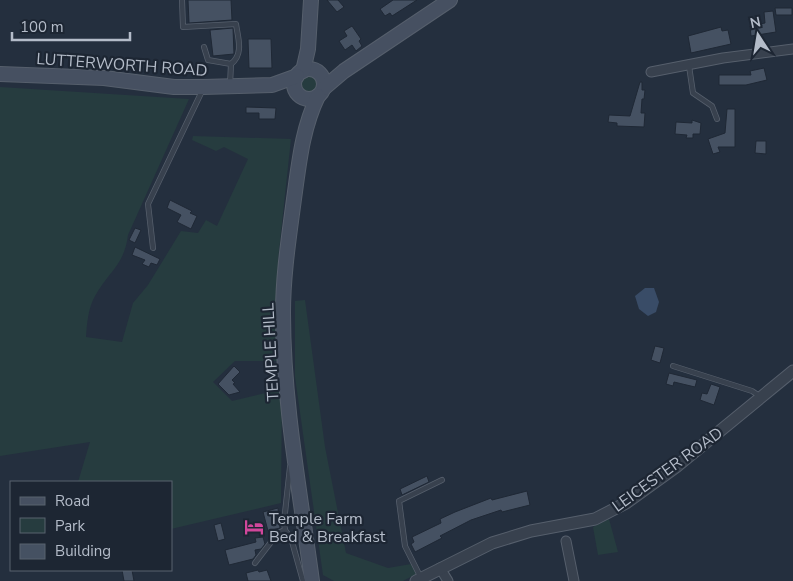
<svg xmlns="http://www.w3.org/2000/svg" width="793" height="581" font-family="'Nunito Sans',sans-serif">
  <style>
    .green { fill: #263c3f }
    .water { fill: #394c67 }
    .building { fill: #455162; stroke: #1f2835 }
    .lines { fill: none; stroke-linecap: round; stroke-linejoin: round }
    .service-casing { stroke: #565f6c; stroke-width: 6 }
    .minor-casing { stroke: #565f6c; stroke-width: 11 }
    .tertiary-casing { stroke: #565f6c; stroke-width: 13 }
    .secondary-casing { stroke: #565f6c; stroke-width: 16 }
    .service { stroke: #38414e; stroke-width: 4.5 }
    .minor { stroke: #38414e; stroke-width: 9 }
    .tertiary { stroke: #38414e; stroke-width: 11 }
    .secondary { stroke: #465061; stroke-width: 14 }
    .labels { text-anchor: middle; stroke-width: 4.5; stroke-linejoin: round; paint-order: stroke }
    .street-label { font-size: 16px; fill: #b4bcc9; stroke: #1d2633 }
    .poi-label { font-size: 16px; fill: #b4bcc9; stroke: #1d2633; text-anchor: start }
  </style>
  <rect width="100%" height="100%" fill="#242f3e"/>
  <g class="green">
    <circle cx="309" cy="84" r="11"/>
    <path d="M 0,87 L 189,99 L 128,235 C 124,266 109,271 95,296 C 88,308 87,324 86,337 L 122,342 L 133,303 L 148,285 L 181,231 L 198,233 L 206,220 L 217,226 L 248,159 L 224,147 L 216,151 L 192,140 L 193,136 L 291,139 L 278,260 L 278,361 L 235,361 L 213,382 L 232,401 L 282,389 L 281,503 L 171,529 L 171,482 L 78,482 L 90,442 L 0,456 Z"/>
    <polygon points="305,300 325,447 346,553 388,568 411,564 416,574 403,581 334,581 323,575 295,377 295,301"/>
    <polygon points="609,519 618,552 598,555 593,527"/>
  </g>
  <polygon class="water" points="645,288 654,288 659,302 656,312 648,316 639,309 635,296"/>
  <g class="building">
    <polygon points="188,0 231,0 232,20 189,23"/>
    <polygon points="327,0 338,0 344,7 337,12"/>
    <polygon points="393,0 417,0 392,16 390,13 385,16 380,9"/>
    <polygon points="775,8 792,8 792,15 776,15"/>
    <polygon points="773,11 776,32 751,36 750,26 765,23 764,12"/>
    <polygon points="352,26 361,39 359,41 362,46 356,51 352,45 345,50 339,41 347,36 344,31"/>
    <polygon points="721,27 722,31 728,30 731,44 691,53 688,36"/>
    <polygon points="233,28 234,54 213,56 210,30"/>
    <polygon points="248,39 271,39 272,68 249,68"/>
    <polygon points="764,68 767,80 746,85 719,85 719,75 751,75 750,71"/>
    <polygon points="640,82 642,82 642,90 645,90 644,99 642,99 641,113 645,113 644,127 617,126 617,123 608,122 609,115 630,116"/>
    <polygon points="246,107 276,108 275,119 259,119 259,113 246,113"/>
    <polygon points="727,109 735,109 735,147 718,147 720,152 713,154 708,139 725,133"/>
    <polygon points="692,120 701,123 700,134 693,134 693,138 686,138 687,135 675,134 676,122 692,123"/>
    <polygon points="756,141 766,141 766,154 755,153"/>
    <polygon points="170,200 192,211 190,213 197,216 191,229 177,222 181,215 167,208"/>
    <polygon points="135,228 141,230 135,243 129,240"/>
    <polygon points="135,247 160,259 157,265 151,263 149,267 142,264 145,260 132,255"/>
    <polygon points="655,346 664,348 660,363 651,360"/>
    <polygon points="234,366 240,372 232,380 235,383 233,384 240,392 229,395 218,384"/>
    <polygon points="669,373 697,380 695,387 674,382 673,386 666,384"/>
    <polygon points="711,384 720,387 714,405 700,400 702,393 707,394"/>
    <polygon points="427,476 429,482 402,495 400,489"/>
    <polygon points="527,491 530,505 502,512 501,510 471,520 440,536 442,538 415,552 411,544 414,542 412,537 441,523 440,519 455,512 491,498 492,500"/>
    <polygon points="278,508 280,528 268,531 263,512"/>
    <polygon points="221,523 225,539 218,541 214,525"/>
    <polygon points="263,537 265,544 261,549 255,550 256,555 253,559 229,565 225,550 256,542 255,538"/>
    <polygon points="122,570 132,570 134,581 124,581"/>
    <polygon points="258,570 259,572 267,570 271,581 248,581 246,573"/>
  </g>
  <g class="lines">
    <g class="service-casing">
      <g id="service">
        <path d="M 182,0 L 183,27 L 236,24 C 238,38 244,54 231,64"/>
        <polyline points="204,47 208,60 231,64 230,85"/>
        <polyline points="689,66 693,93 712,106 717,119"/>
        <polyline points="153,248 148,204 203,89"/>
        <polyline points="673,366 752,391 761,397"/>
        <polyline points="285,530 284,522 290,467"/>
        <polyline points="255,563 278,533 285,530 291,538 303,581"/>
        <polyline points="421,578 405,546 399,501 442,480"/>
      </g>
    </g>
    <g class="minor-casing">
      <g id="minor">
        <polyline points="651,72 723,58 793,49"/>
        <polyline points="566,541 574,581"/>
        <polyline points="440,568 448,581"/>
      </g>
    </g>
    <g class="tertiary-casing">
      <polyline id="tertiary" points="416,581 492,543 531,531 595,519 626,503 676,467 793,371"/>
    </g>
    <g class="secondary-casing">
      <g id="secondary">
        <circle cx="309" cy="84" r="15"/>
        <polyline points="303,71 308,49 311,0"/>
        <polyline points="0,74 104,78 174,87 203,87 272,85 297,76"/>
        <polyline points="324,88 344,71 450,0"/>
        <path d="M 312,581 C 300,492 283,402 283,313 C 283,275 289,237 294,199 C 299,164 302,129 318,96"/>
      </g>
    </g>
    <use href="#service" class="service"/>
    <use href="#minor" class="minor"/>
    <use href="#tertiary" class="tertiary"/>
    <use href="#secondary" class="secondary"/>
  </g>
  <defs>
    <g id="hotel-bare" transform="scale(1.5)"><path d="M-6-4.5h1.5V1H6V5H4.5V3h-9V5H-6ZM-4 0a1.8 1.8 0 1 1 3.6 0ZM.5 0V-2.5h3Q6-2.5 6 0Z" fill="#d1479c" stroke="#1d2633" stroke-width="2.5" paint-order="stroke"/></g>
  </defs>
  <g fill-rule="evenodd">
    <use href="#hotel-bare" x="254" y="527"/>
  </g>
  <g class="labels">
    <g class="street-label">
      <text transform="translate(122 64) rotate(4)" y="6">LUTTERWORTH ROAD</text>
      <text transform="translate(270 352) rotate(-93)" y="6">TEMPLE HILL</text>
      <text transform="translate(667 469) rotate(-36)" y="6">LEICESTER ROAD</text>
    </g>
    <g class="poi-label">
      <text x="269" y="524">Temple Farm<tspan x="269" dy="18">Bed &amp; Breakfast</tspan></text>
    </g>
  </g>
  <rect x="10" y="481" width="162" height="90" fill="#1d2633" stroke="#59626f"/>
  <rect x="20" y="497" width="25" height="8" fill="#465061" stroke="#59626f"/>
  <text x="55" y="506" font-size="15" fill="#b4bcc9">Road</text>
  <rect x="20" y="518" width="25" height="15" fill="#263c3f" stroke="#59626f"/>
  <text x="55" y="531" font-size="15" fill="#b4bcc9">Park</text>
  <rect x="20" y="544" width="25" height="15" fill="#455162" stroke="#59626f"/>
  <text x="55" y="556" font-size="15" fill="#b4bcc9">Building</text>
  <g transform="translate(758 35) rotate(348)" stroke="#1d2633" stroke-width="4" paint-order="stroke">
  <path d="M0-4L9 19L0 12L-9 19Z" fill="#b4bcc9"/>
  <text y="-8" font-size="14" font-weight="bold" text-anchor="middle" fill="#b4bcc9">N</text>
  </g>
  <path d="M12 32v8h118v-8" fill="none" stroke="#b4bcc9" stroke-width="2.5"/>
  <text x="20" y="32" font-size="15" fill="#b4bcc9" stroke="#1d2633" stroke-width="4" paint-order="stroke">100 m</text>
</svg>
